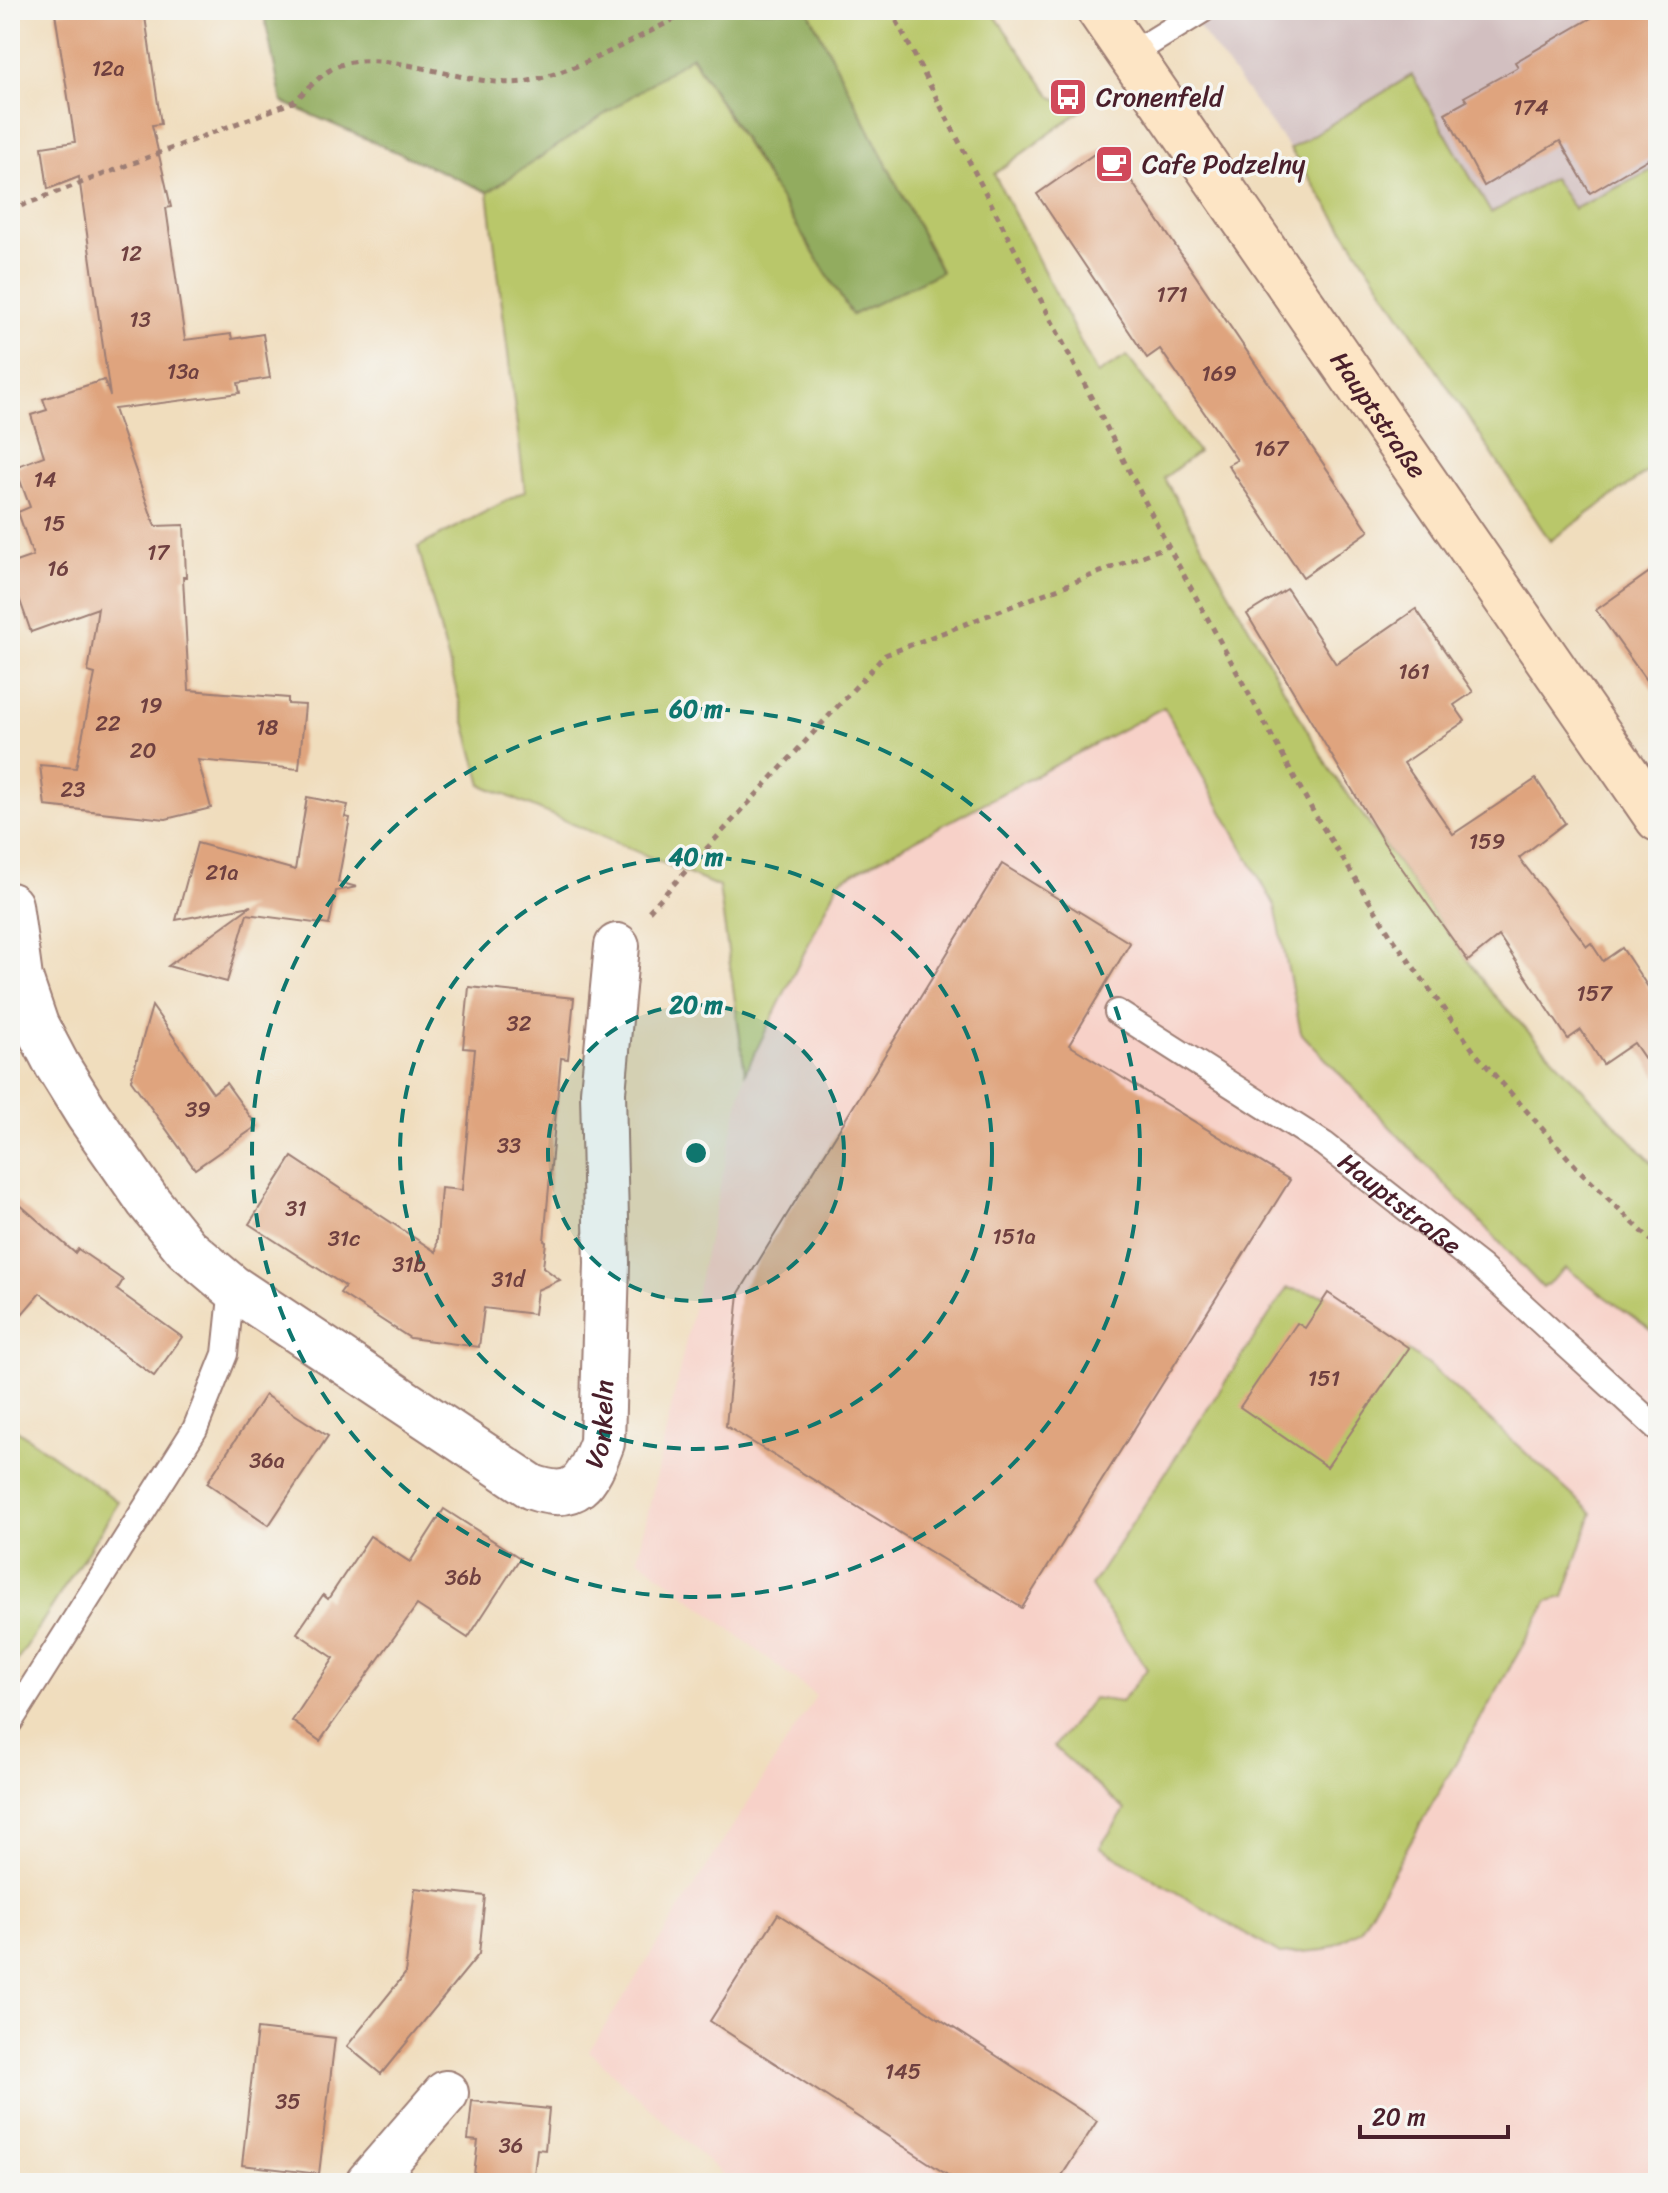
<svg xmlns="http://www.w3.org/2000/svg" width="1668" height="2193" font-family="Sriracha,sans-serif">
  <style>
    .built { fill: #f7d1c8 }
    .industrial { fill: #d2bfc0 }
    .green { fill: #b9c76a; stroke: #82734a; stroke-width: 2 }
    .forest { fill: #92ac5e; stroke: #6e6644; stroke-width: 2 }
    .building { fill: #dfa47e }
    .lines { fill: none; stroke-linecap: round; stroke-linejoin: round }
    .service-casing { stroke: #9d7e74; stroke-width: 28 }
    .minor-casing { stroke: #9d7e74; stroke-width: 48 }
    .secondary-casing { stroke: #9d7e74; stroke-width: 48 }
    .path { stroke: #9d7e74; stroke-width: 5; stroke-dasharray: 6 6; stroke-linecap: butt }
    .service { stroke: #fff; stroke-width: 24 }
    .minor { stroke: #fff; stroke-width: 44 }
    .secondary { stroke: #fde5c5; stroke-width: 44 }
    .ring { fill: none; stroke: #0f766e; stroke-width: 4; stroke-dasharray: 14 10 }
    .labels { text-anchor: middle; stroke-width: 7; stroke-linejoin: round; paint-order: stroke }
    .number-label { font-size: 22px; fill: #6f4040 }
    .poi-label { font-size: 26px; fill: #4a1f2b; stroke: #f6f6f2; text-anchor: start }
    .street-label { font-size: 26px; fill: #4a1f2b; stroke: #f6f6f2 }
    .centre { fill: #0f766e; stroke: #f6f6f2; stroke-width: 4 }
    .ring-label { font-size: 24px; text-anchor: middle; font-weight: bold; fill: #0f766e; stroke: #f6f6f2; stroke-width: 7; stroke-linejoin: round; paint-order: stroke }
  </style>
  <rect width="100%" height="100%" fill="#f6f6f2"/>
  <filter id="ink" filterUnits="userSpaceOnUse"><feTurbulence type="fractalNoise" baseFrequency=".0125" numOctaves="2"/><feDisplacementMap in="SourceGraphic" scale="16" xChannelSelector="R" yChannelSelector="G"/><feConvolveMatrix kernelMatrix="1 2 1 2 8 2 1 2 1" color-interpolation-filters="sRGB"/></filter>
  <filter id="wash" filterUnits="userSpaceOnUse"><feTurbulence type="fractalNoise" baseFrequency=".006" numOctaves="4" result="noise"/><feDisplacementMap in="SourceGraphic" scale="32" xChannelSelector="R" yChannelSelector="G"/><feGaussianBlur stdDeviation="1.8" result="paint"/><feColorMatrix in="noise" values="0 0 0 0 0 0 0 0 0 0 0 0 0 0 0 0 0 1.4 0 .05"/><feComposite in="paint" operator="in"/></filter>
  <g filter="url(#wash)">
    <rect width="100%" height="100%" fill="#f0ddbd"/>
    <polygon class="built" points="1164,707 1275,906 1301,1033 1542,1287 1566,1268 1658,1335 1658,2183 731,2183 589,2051 816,1696 638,1558 745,1073 840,880"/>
    <polygon class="industrial" points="1186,10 1658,10 1658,167 1574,209 1553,179 1491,213 1412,75 1290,149"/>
    <g class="green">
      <polygon points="808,10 991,10 1052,97 1082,110 994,174 1097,374 1127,356 1198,452 1164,478 1330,770 1492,993 1658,1169 1658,1335 1566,1268 1543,1288 1301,1033 1275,906 1164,707 840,880 745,1073 719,887 482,785 418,547 525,491 488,192 691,56 852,315 941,271"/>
      <polygon points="1412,75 1491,213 1553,178 1574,209 1658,167 1658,464 1550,541 1290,149"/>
      <polygon points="1287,1288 1327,1296 1429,1365 1592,1513 1564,1597 1548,1601 1360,1930 1324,1950 1280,1954 1100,1847 1125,1810 1054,1747 1093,1698 1121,1702 1147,1669 1091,1586"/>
      <polygon points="10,1425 119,1502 10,1672"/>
    </g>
    <polygon class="forest" points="263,10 808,10 941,272 852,315 692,56 488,192 282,102"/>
    <g id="blocks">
      <g class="building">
        <polygon points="76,10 144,10 161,124 152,125 171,207 166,208 185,340 231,334 232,339 263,334 270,378 238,383 240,393 114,409 155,526 184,525 186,577 183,577 189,690 288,698 288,704 305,705 299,769 198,760 211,808 166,819 45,806 40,765 76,768 95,674 88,672 98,608 31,632 10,572 10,564 33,556 18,512 30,507 15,467 44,456 31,415 47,410 43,399 104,380 110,396 79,177 48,189 42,147 75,142 55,13"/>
        <polygon points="1605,10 1658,10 1658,153 1590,193 1560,141 1484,186 1445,113 1467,101 1464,97 1518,67 1515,62"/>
        <polygon points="1107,145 1369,531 1303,577 1228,465 1237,460 1160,349 1147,358 1037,194"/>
        <polygon points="1658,566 1658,697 1596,610"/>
        <polygon points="1287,589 1336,664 1416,609 1473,692 1454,705 1465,721 1404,763 1453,834 1536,779 1565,823 1519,858 1587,946 1591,943 1603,961 1622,948 1658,1002 1658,1078 1634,1043 1603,1064 1581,1030 1568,1039 1499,936 1468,961 1384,843 1247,614"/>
        <polygon points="307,797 348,805 345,817 350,818 338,882 357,887 336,891 329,925 247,914 227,982 168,966 251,906 176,920 197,843 295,870"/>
        <polygon points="1002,864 1130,943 1069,1045 1290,1180 1022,1608 726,1426 739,1293"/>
        <polygon points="469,987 574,998 568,1059 561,1058 544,1241 546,1242 543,1267 560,1280 537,1290 534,1314 484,1308 479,1347 410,1338 340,1293 345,1286 249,1224 292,1157 436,1252 441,1188 462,1190 475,1049 463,1048"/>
        <polygon points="152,1006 213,1093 226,1083 257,1126 195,1169 131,1080"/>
        <polygon points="10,1196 75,1253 78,1249 123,1280 117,1290 182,1337 154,1376 40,1293 10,1328"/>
        <polygon points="1328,1293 1409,1348 1327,1467 1240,1407 1297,1323 1305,1328"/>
        <polygon points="265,1395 328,1436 269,1525 207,1483"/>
        <polygon points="444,1509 520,1558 468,1638 417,1605 320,1741 292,1721 334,1658 297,1633 323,1595 328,1599 370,1536 410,1562"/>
        <polygon points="415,1888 485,1896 479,1954 381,2074 347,2046 405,1974"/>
        <polygon points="778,1914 1097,2121 1057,2183 960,2183 710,2021"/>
        <polygon points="257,2029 335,2038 319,2174 242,2165"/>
        <polygon points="472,2101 549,2109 545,2150 537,2149 533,2183 473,2183 478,2141 468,2140"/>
      </g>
    </g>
  </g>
  <g filter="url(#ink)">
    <use href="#blocks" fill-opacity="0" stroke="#9d7e74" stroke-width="2"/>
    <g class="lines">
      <g class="service-casing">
        <g id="service">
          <polyline points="1130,55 1203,10"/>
          <path id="s1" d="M 1117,1012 L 1324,1144 L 1481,1267 L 1658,1429"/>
          <polyline points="10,1722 195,1429 225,1354 232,1287"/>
        </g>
      </g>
      <g class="minor-casing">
        <g id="minor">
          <path id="s2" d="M 10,905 L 20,978 L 36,1025 L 57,1065 L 88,1115 L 148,1201 L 186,1248 L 232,1287 L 532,1487 C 577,1503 587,1482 602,1443 L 607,1263 L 603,1092 L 617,946"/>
          <polyline points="368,2183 446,2093"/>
        </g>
      </g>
      <g class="secondary-casing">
        <g id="secondary">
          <path id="s3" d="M 1099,10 L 1658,819"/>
        </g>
      </g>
      <g class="path">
        <polyline points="891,10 1168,546 1315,815 1392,937 1476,1054 1579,1170 1658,1247"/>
        <path d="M 10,210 L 293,102 C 305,92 317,78 330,70 C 377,40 473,93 529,81 C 586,68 641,35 693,10"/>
        <polyline points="649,911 885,655 1168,546"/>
      </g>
      <use href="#service" class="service"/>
      <use href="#minor" class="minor"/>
      <use href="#secondary" class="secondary"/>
    </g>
  </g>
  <circle cx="696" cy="1153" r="148" fill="#0f766e" fill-opacity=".12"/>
  <g class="ring">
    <circle cx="696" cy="1153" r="148"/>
    <circle cx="696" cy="1153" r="296"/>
    <circle cx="696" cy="1153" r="444"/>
  </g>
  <defs>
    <g id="bus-square" transform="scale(2)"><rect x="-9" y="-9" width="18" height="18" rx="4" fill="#d1495b" stroke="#f6f6f2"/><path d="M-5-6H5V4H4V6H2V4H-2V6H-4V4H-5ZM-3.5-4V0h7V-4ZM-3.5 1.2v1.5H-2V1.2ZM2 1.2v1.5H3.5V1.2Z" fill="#fff"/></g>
    <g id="cafe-square" transform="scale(2)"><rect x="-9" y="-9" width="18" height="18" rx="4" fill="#d1495b" stroke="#f6f6f2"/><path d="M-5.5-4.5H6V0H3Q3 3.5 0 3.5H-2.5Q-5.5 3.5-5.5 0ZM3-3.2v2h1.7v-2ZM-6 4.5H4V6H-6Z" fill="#fff"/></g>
  </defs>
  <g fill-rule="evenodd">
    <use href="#bus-square" x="1068" y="97"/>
    <use href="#cafe-square" x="1114" y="164"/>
  </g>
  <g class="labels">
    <g class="number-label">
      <text x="108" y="76">12a</text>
      <text x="1531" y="115">174</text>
      <text x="131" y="261">12</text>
      <text x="1172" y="302">171</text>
      <text x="140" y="327">13</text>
      <text x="183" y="379">13a</text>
      <text x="1219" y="381">169</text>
      <text x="1271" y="456">167</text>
      <text x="45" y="487">14</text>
      <text x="54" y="531">15</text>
      <text x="158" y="560">17</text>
      <text x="58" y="576">16</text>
      <text x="1414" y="679">161</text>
      <text x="151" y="713">19</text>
      <text x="108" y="731">22</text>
      <text x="267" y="735">18</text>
      <text x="143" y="758">20</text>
      <text x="73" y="797">23</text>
      <text x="1487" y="849">159</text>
      <text x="222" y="880">21a</text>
      <text x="1594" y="1001">157</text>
      <text x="519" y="1031">32</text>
      <text x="198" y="1117">39</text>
      <text x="509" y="1153">33</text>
      <text x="296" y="1216">31</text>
      <text x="1014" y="1244">151a</text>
      <text x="344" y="1246">31c</text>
      <text x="409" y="1272">31b</text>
      <text x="508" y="1287">31d</text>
      <text x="1324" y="1386">151</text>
      <text x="267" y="1468">36a</text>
      <text x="463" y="1585">36b</text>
      <text x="903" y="2079">145</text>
      <text x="288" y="2109">35</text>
      <text x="511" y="2153">36</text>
    </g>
    <g class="poi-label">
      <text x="1096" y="106">Cronenfeld</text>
      <text x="1142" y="173">Cafe Podzelny</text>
    </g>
    <g class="street-label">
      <text dy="9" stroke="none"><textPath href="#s3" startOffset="492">Hauptstraße</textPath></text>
      <text dy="9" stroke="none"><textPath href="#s1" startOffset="342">Hauptstraße</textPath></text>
      <text dy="9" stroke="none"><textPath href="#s2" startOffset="930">Vonkeln</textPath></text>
    </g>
  </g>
  <circle cx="696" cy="1153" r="12" class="centre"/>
  <g class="ring-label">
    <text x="696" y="717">60 m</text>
    <text x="696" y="865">40 m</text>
    <text x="696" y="1013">20 m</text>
  </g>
  <rect width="1668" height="2193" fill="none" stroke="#f6f6f2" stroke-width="40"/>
  <path d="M1360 2125v12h148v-12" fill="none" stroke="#4a1f2b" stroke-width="4"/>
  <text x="1372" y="2125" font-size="24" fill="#4a1f2b" stroke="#f6f6f2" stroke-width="6" paint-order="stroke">20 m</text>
</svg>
